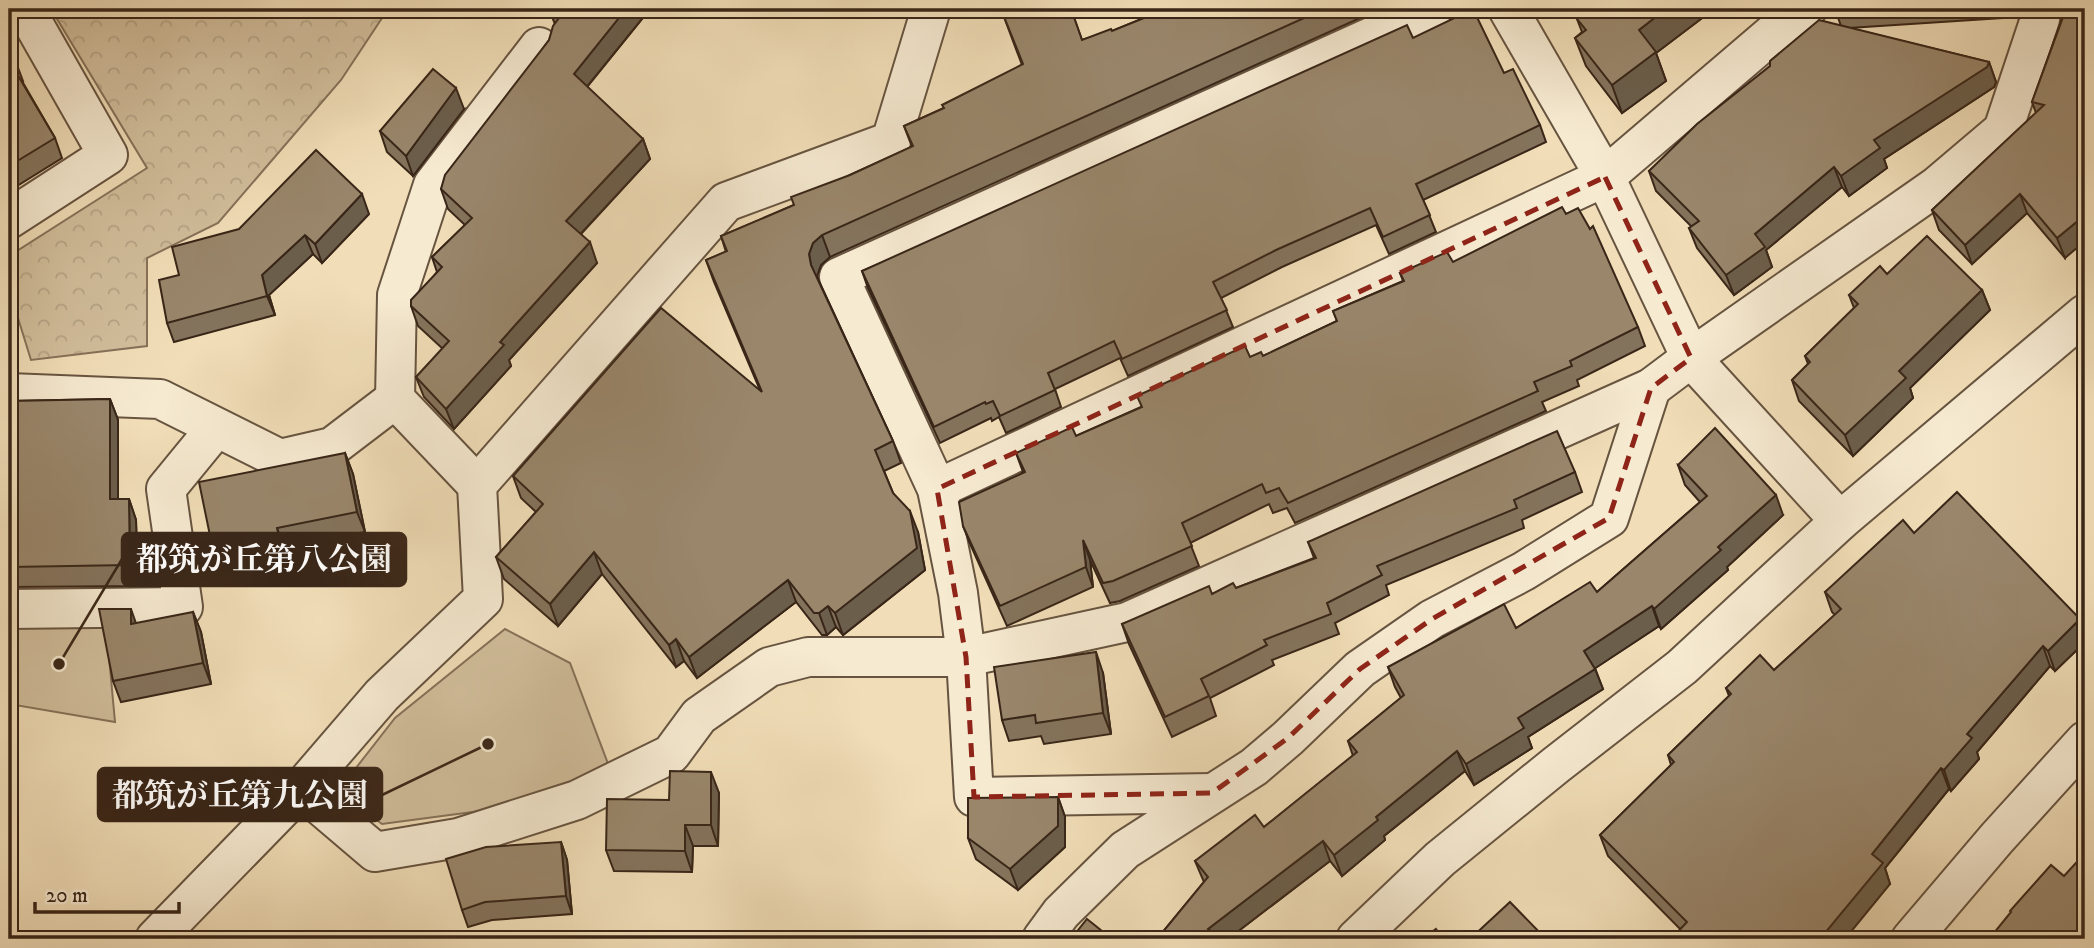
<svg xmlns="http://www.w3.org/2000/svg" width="2094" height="948" font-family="'IM FELL DW Pica','Noto Serif JP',serif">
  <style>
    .forest { fill: url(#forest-crowns); stroke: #86725a; stroke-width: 2 }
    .park { fill: #d2bf9d; stroke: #86725a; stroke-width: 2 }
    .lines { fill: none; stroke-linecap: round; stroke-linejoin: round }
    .minor-casing { stroke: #675440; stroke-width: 42 }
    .minor { stroke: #f6ead1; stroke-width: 38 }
    .wall { fill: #84735c; stroke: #392618; stroke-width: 2 }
    .shaded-wall { fill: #6b5e4b; stroke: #392618; stroke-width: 2 }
    .building { fill: #99866b; stroke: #392618; stroke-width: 2 }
    .marked { fill: none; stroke: #8f2418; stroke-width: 5; stroke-dasharray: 14 9; stroke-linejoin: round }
    .leader { fill: none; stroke: #392618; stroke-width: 2.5 }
    .callout-dot { fill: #392618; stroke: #f6ead1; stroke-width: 2.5 }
    .callout { fill: #392618; stroke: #392618; stroke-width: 2.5 }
    .callout-label { font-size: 32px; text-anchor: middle; font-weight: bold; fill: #fff }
  </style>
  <defs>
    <pattern id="forest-crowns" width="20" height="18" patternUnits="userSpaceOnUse" patternTransform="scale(1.75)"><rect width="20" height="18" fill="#d2bf9d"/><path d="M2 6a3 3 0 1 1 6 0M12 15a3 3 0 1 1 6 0" fill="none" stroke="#b5a486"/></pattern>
  </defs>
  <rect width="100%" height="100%" fill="#f1deb8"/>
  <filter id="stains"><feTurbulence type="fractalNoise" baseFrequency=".00286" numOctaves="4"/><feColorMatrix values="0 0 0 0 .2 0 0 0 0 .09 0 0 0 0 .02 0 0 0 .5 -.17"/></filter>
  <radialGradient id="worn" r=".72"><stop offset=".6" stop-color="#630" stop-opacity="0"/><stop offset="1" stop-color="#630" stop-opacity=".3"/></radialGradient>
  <polygon class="forest" points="51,9 388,9 341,80 218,223 147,258 147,346 31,360 9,289 9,256 147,168"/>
  <g class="park">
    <polygon points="106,624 115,722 9,704 9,625"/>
    <polygon points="505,629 570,663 610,769 520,801 480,811 382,824 347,798 345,782 395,718"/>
  </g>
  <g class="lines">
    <g class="minor-casing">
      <g id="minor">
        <polyline points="1508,9 1605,177 1691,358 1840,521"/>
        <polyline points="9,219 108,155 25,9"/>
        <polyline points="9,393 160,399 280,459 332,447 395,399"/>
        <polyline points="477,485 395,399 397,295 433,185 539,47"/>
        <polyline points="937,489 1605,177 1791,18 1807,9"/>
        <polyline points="9,609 183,607 166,489 216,428"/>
        <polyline points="301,789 382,695 483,599 477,485 726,202 891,141 931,9"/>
        <polyline points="1212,793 974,797 966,657 958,593 937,489 839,277 1433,9"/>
        <polyline points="155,939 301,789 375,852 458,838 577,800 671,754 699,716 769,667 808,657 966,657 1127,622 1651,388 1691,358 1937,186 2003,130 2040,19 2041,9"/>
        <polyline points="1042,939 1061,913 1125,850 1254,767 1288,738 1360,669 1432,619 1524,571 1609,518 1651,388"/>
        <polyline points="1356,939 1440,859 1556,765 1682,667 1840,521 2085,314"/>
        <polyline points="1911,939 1997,838 2085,741"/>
      </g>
    </g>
    <use href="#minor" class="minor"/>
  </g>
  <g class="wall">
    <polygon points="650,9 587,87 643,139 650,159 581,234 597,263 509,360 511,366 454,429 424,397 416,377 443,349 418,326 411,306 437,272 432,257 465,225 448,209 441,189 549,40 555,24 550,12"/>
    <polygon points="1001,9 1071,9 1082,40 1112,31 1166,9 1380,9 830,257 821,265 817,276 818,279 893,441 901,463 884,471 893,493 918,532 925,570 843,635 836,627 827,635 822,635 796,602 697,678 684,661 676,667 602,574 558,626 504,579 496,557 536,512 521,498 513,476 760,390 714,282 706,260 726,252 721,236 794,205 850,175 912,147 904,126 944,108 1022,65"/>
    <polygon points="1583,9 1714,9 1656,53 1666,81 1622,113 1586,66 1575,38 1582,32 1577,19 1585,13"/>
    <polygon points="1835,9 2020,9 2018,17 1849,28 1989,62 1996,82 1994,87 1884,159 1887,168 1849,196 1842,187 1766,250 1772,267 1734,295 1697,248 1689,228 1692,227 1656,191 1649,171 1770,66 1841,26"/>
    <polygon points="2061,9 2085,9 2065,258 2027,213 1972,264 1939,230 1932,210 2036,113 2032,102 2064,13 2063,14"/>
    <polygon points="1413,38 1504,73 1540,125 1546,142 1423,200 1436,232 1389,254 1376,225 1282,267 1221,298 1233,327 1128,376 1120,358 1055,389 1061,407 1006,433 999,417 992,421 991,418 940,443 868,288 862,271"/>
    <polygon points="9,47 15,60 23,81 22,81 55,138 62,158 9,191"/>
    <polygon points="464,109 413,176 387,152 380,131"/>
    <polygon points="369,214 322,263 313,254 269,295 275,315 174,342 167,323 179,275"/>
    <polygon points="1453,262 1638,327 1645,346 1577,380 1579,386 1542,402 1546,411 1295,523 1287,508 1273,513 1269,504 1190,543 1199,566 1120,601 1110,603 1090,560 1093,587 1007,626 971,546 963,526 1023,472 1016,453 1076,436 1141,407 1250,357 1263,356 1337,321 1333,311 1403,281 1400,273"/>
    <polygon points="1887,274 1982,290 1990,310 1910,388 1913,398 1853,456 1799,401 1792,380 1808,364 1805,356 1854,308 1849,295"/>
    <polygon points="110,399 118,420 118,499 129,499 136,520 138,586 9,587 9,401"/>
    <polygon points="345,453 353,474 365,532 285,548 289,567 222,580 215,560"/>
    <polygon points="1678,465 1783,515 1727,567 1728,570 1661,629 1659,626 1595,668 1603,689 1528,737 1532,748 1474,785 1465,771 1384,836 1385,840 1342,876 1330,861 1228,939 1157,939 1204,882 1195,861 1264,827 1353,756 1348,741 1401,698 1395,687 1388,667 1516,628 1597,592 1700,502 1685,485"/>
    <polygon points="1575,472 1582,492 1522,520 1524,528 1386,585 1389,595 1335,623 1339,634 1272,660 1274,665 1210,698 1216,716 1172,737 1129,644 1122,624 1212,594 1236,588 1314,558 1308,542"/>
    <polygon points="1914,533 2085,633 2085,642 2055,671 2050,666 1977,752 1979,759 1951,791 1949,789 1885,868 1890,884 1680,929 1608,856 1600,835 1671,765 1668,755 1729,696 1726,688 1774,670 1835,615 1832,612 1825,592"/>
    <polygon points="193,612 201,632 211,684 121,702 113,681"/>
    <polygon points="1103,673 1111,734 1044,744 1041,736 1009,741 1002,720"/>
    <polygon points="719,793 718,846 693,846 692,872 614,871 606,850 669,800"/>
    <polygon points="1058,797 1065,817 1065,847 1018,890 976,859 968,838"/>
    <polygon points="561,842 567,860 572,914 492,920 468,927 462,910"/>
  </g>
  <g class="shaded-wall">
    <polygon points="626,9 650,9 581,94 574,74"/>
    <polygon points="1666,9 1714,9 1656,53 1666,81 1622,113 1612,85 1639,30"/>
    <polygon points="2015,9 2020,9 2018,17"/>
    <polygon points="1989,62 1996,82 1994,87 1884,159 1887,168 1849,196 1841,176 1874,140"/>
    <polygon points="456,88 464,109 413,176 406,156"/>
    <polygon points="643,139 650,159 574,241 566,221"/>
    <polygon points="1834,167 1842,187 1766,250 1772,267 1734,295 1726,275 1755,234"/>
    <polygon points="362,194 369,214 322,263 315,244"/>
    <polygon points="2020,194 2027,213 1972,264 1965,245"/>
    <polygon points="2085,215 2085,241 2065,258 2057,238"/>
    <polygon points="305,235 313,254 269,295 275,315 267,296 262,275"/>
    <polygon points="822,235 830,257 821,265 817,276 819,286 811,265 809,254 813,243"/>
    <polygon points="590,242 597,263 509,360 511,366 454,429 446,409 500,342"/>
    <polygon points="1982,290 1990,310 1910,388 1913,398 1853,456 1845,435 1899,371"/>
    <polygon points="110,399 118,420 118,520 110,499"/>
    <polygon points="345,453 353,474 365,532 357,512"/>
    <polygon points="1776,495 1783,515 1727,567 1728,570 1661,629 1654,609 1718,547"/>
    <polygon points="129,499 136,520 138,586 130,565"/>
    <polygon points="910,511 918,532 925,570 843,635 835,613"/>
    <polygon points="277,528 285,548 289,567 281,546"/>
    <polygon points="1083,540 1090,560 1093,587 1086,567"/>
    <polygon points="594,552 602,574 558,626 550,604"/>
    <polygon points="788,580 796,602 697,678 689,657"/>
    <polygon points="828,606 836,627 827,635 819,613"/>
    <polygon points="1652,606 1659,626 1591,671 1584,651"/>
    <polygon points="131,609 138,629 131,624"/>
    <polygon points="193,612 201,632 211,684 203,663"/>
    <polygon points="2080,619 2085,633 2085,642 2055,671 2048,651"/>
    <polygon points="676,639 684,661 676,667 669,645"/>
    <polygon points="2043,646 2050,666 1977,752 1979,759 1951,791 1944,770 1967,734"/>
    <polygon points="1096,652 1103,673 1111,734 1103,713"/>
    <polygon points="1595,669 1603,689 1528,737 1532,748 1474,785 1466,764 1518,718"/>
    <polygon points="1457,751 1465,771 1384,836 1385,840 1342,876 1334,855 1376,817"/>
    <polygon points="1941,768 1949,789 1885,868 1890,884 1845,939 1820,939 1872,854"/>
    <polygon points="711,772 719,793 718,846 711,825"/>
    <polygon points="1058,797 1065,817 1065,847 1018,890 1010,869"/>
    <polygon points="685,825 693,846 692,872 685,851"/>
    <polygon points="1323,841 1330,861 1228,939 1212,939 1208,929"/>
    <polygon points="561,842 567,860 572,914 566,896"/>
  </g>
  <g class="building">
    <polygon points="553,9 626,9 574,74 643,139 566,221 590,242 500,342 504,345 446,409 416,377 449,341 411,306 411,300 442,267 432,257 472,218 441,189 445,175 549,40 553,26 559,18 550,12"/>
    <polygon points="1001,9 1071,9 1082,40 1111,29 1112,31 1166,9 1324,9 822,235 813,243 809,254 811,265 893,441 875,450 893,493 910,511 917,548 835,613 828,606 819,613 814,613 788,580 689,657 676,639 669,645 594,552 550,604 496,557 543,504 513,476 661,308 762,392 706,260 727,251 721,236 794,205 791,197 850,175 913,146 904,126 944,108 942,105 1023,64"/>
    <polygon points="1473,9 1504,73 1513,69 1540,125 1416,184 1430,215 1383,237 1370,208 1276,250 1213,282 1227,310 1122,359 1114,341 1048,373 1055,390 1000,416 993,401 986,404 985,402 934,427 862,271 1407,25 1413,38"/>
    <polygon points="1589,9 1666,9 1639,30 1656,52 1612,85 1575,38 1586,30 1577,19"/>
    <polygon points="2066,9 2085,9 2085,215 2057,238 2020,194 1965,245 1932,210 2044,105 2032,102"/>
    <polygon points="1819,20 1989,62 1987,67 1874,140 1880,148 1841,176 1834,167 1755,234 1765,247 1726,275 1689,228 1699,221 1649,171 1697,124 1770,66 1770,61"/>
    <polygon points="9,47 15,60 10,62 55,138 9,166"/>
    <polygon points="433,69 456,88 406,156 380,131"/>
    <polygon points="316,150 362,194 315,244 305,235 262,275 267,296 167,323 159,280 179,275 172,247 239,229"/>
    <polygon points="1562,207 1566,214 1578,208 1590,229 1593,226 1638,327 1570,361 1572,366 1534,382 1538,391 1288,503 1279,488 1266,493 1262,484 1182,523 1192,546 1113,581 1103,583 1083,540 1086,567 1000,606 963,526 959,502 1025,472 1016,453 1072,427 1076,436 1142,407 1137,396 1245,346 1250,357 1261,352 1263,356 1337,321 1333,311 1404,281 1400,273 1447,252 1453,262"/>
    <polygon points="1927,236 1982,290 1899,371 1906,378 1845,435 1792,380 1810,362 1805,356 1858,304 1849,295 1880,266 1887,274"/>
    <polygon points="110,399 110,499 129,499 130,565 9,567 9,401"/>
    <polygon points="1715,428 1776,495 1718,547 1721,550 1654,609 1652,606 1584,651 1595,669 1518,718 1524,728 1466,764 1457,751 1376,817 1378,820 1334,855 1323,841 1208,929 1221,939 1157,939 1208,877 1195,861 1255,815 1264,827 1357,752 1348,741 1404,695 1388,667 1504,604 1516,628 1590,582 1597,592 1707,496 1678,465"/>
    <polygon points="1557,431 1575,472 1514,500 1517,508 1377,566 1382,575 1327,603 1331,614 1264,640 1267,645 1201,679 1209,696 1165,717 1122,624 1209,586 1212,594 1233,583 1236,588 1316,558 1308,542"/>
    <polygon points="345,453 357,512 277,528 281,546 215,560 199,482"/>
    <polygon points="1957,492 2080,619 2048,651 2043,646 1967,734 1972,738 1944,770 1941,768 1872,854 1883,863 1820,939 1671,939 1687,922 1600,835 1674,762 1668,755 1731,694 1726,688 1760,655 1774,670 1841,609 1825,592 1903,520 1914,533"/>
    <polygon points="99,609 131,609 131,624 193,612 203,663 113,681"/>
    <polygon points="1096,652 1103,713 1036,723 1035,715 1002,720 994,667"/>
    <polygon points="670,771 711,772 711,825 685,825 685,851 606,850 607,799 669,800"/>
    <polygon points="1058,797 1058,826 1010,869 968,838 968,798"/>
    <polygon points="561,842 566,896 485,902 462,910 446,859 486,847"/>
    <polygon points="2085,853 2085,939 1989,939 2011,912 2010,911 2051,865 2064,876"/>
    <polygon points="1510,902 1546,939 1470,939"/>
    <polygon points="1087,919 1112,939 1071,939"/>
    <polygon points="1436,929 1443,939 1422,939"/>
  </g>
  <path class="marked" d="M 1605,177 L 1691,358 L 1651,388 L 1609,518 L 1432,619 L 1360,669 L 1288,738 L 1212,793 L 974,797 L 966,657 L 937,489 Z"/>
  <path class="leader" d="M59 664L122 559M488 744L382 795"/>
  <g class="callout-dot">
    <circle cx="59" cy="664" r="7"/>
    <circle cx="488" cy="744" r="7"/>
  </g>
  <g class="callout">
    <rect x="122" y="533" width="284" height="53" rx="7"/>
    <rect x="98" y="768" width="284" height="53" rx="7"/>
  </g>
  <g class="callout-label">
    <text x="264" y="570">都筑が丘第八公園</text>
    <text x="240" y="806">都筑が丘第九公園</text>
  </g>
  <rect width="2094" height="948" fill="none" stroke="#f1deb8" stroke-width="35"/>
  <rect x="10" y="10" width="2073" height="927" fill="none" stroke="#392618" stroke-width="3.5"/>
  <rect x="18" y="18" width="2059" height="913" fill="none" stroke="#392618" stroke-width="2"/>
  <path d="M35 902v10h144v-10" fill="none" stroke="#392618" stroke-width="3.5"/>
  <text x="46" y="902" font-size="21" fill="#392618" stroke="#f6ead1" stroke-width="5" paint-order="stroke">20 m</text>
  <rect width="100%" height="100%" filter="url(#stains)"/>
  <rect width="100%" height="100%" fill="url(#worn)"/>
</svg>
